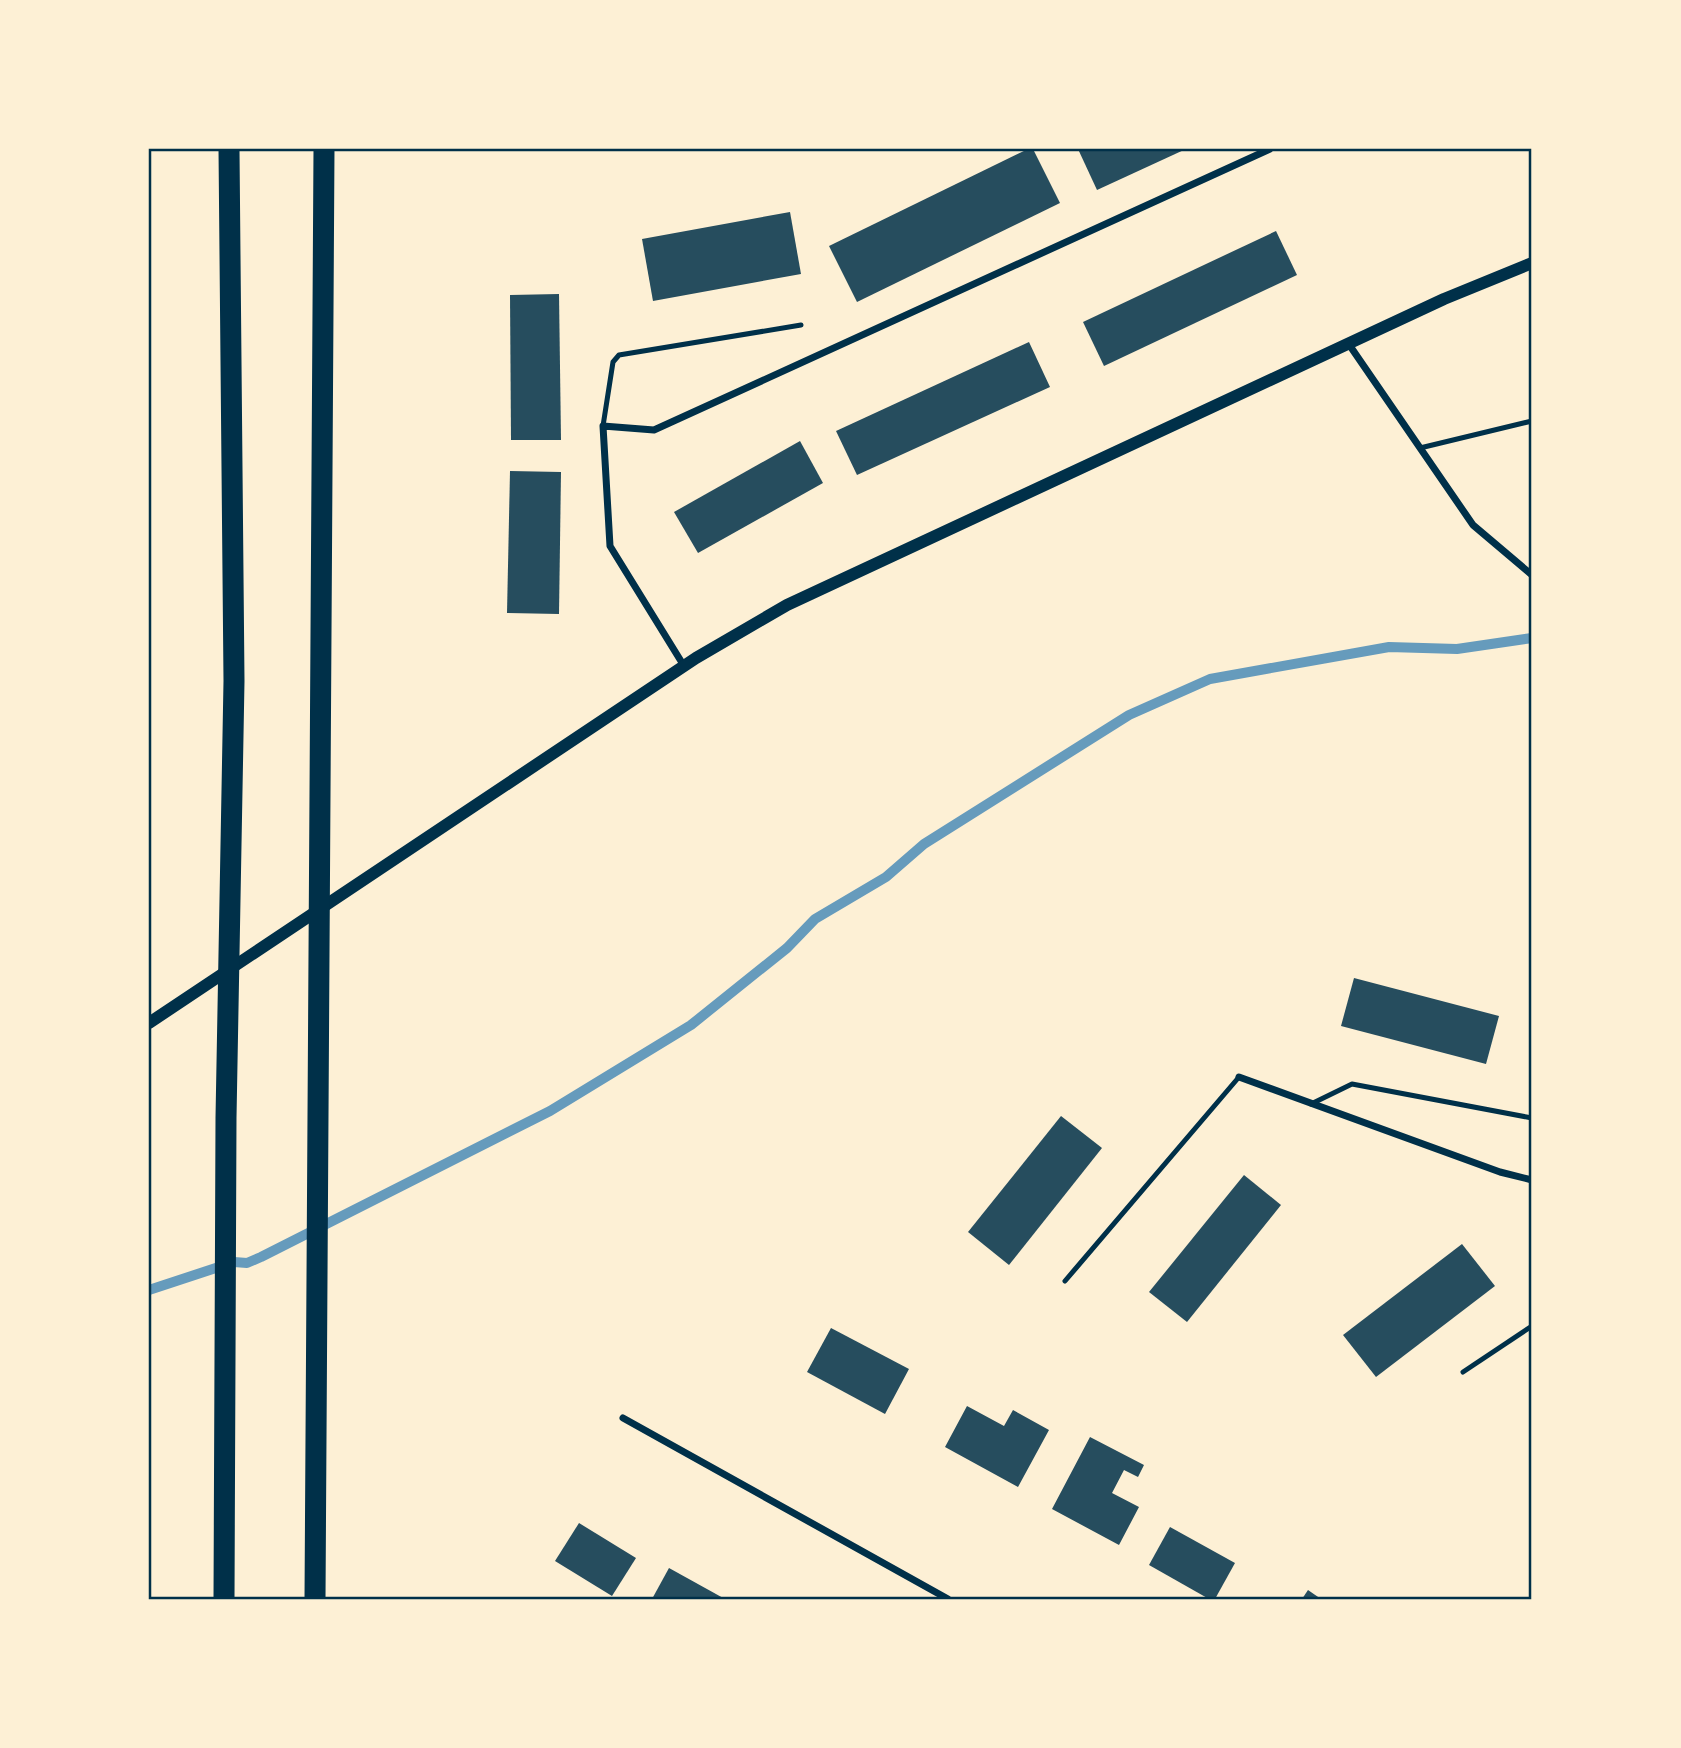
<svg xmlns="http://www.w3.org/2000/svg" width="1681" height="1748" font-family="'PT Sans',sans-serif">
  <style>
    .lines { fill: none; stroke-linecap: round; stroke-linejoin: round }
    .stream { stroke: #669bbc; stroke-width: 10 }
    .building { fill: #264d5e }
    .service { stroke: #003049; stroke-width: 5 }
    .minor { stroke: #003049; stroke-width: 7 }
    .tertiary { stroke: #003049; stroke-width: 12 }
    .motorway { stroke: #003049; stroke-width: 21 }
    .neatline { fill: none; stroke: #003049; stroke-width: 2.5 }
  </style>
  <rect width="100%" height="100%" fill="#fdf0d5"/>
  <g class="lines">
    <polyline class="stream" points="149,1290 234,1262 247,1263 261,1257 550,1111 691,1025 787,948 815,919 886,877 924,844 1129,715 1210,679 1389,647 1457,649 1532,638"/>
  </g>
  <g class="building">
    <polygon points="1028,149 1033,149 1060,203 857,302 829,246"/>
    <polygon points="1078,149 1186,149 1097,190"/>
    <polygon points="790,212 801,274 653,301 642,239"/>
    <polygon points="1276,231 1297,275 1104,366 1083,322"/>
    <polygon points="559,294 561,440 511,440 510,295"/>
    <polygon points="1029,342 1050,387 857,475 836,431"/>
    <polygon points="800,441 823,483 698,553 674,512"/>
    <polygon points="510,471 561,472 559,614 507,613"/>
    <polygon points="1354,978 1499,1016 1486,1064 1341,1026"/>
    <polygon points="1061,1116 1102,1148 1009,1265 968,1232"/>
    <polygon points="1244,1175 1281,1205 1187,1322 1149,1292"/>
    <polygon points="1462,1244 1495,1286 1376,1377 1343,1335"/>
    <polygon points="831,1328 909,1369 885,1414 807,1372"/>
    <polygon points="967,1406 1004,1426 1013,1410 1049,1430 1018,1487 945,1447"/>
    <polygon points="1090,1437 1144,1465 1138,1477 1124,1470 1112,1493 1139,1507 1119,1545 1052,1509"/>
    <polygon points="579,1523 636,1558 612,1596 555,1561"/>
    <polygon points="1170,1527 1235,1563 1215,1599 1209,1599 1149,1565"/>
    <polygon points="669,1568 725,1599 652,1599"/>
    <polygon points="1308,1590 1321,1599 1302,1599"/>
  </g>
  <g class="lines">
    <g class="service">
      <polyline points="603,426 613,362 619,355 801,325"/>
      <polyline points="1420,448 1532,421"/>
      <polyline points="1311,1104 1352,1084 1532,1118"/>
      <polyline points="1065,1281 1239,1077"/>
      <polyline points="1463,1372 1532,1326"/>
    </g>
    <g class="minor">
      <polyline points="1348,343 1473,525 1532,575"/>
      <polyline points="684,666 610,546 603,426 654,430 1270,149"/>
      <polyline points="1239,1077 1500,1172 1532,1180"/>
      <polyline points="623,1418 948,1599"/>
    </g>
    <polyline class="tertiary" points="149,1023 696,658 787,605 1444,299 1532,263"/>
    <g class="motorway">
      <polyline points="224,1599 226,1118 234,681 229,149"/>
      <polyline points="315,1599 324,149"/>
    </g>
  </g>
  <rect width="1681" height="1748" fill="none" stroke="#fdf0d5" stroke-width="301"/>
  <rect x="150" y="150" width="1380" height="1448" class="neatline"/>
</svg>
